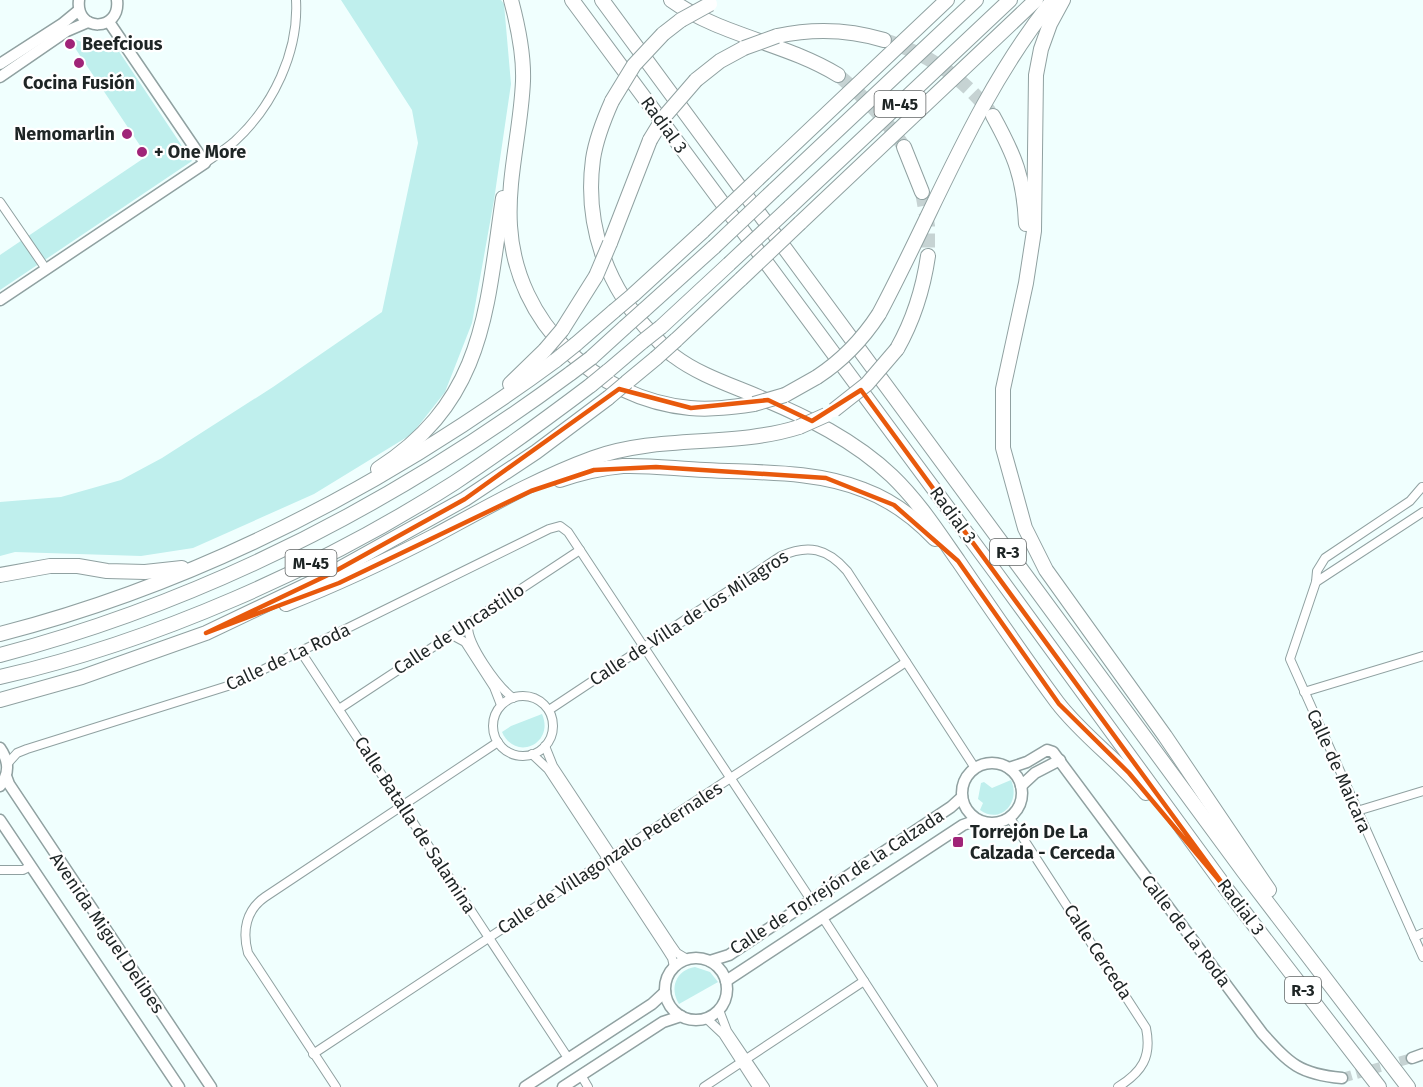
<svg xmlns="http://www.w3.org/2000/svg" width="1423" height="1087" font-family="'Fira Sans',sans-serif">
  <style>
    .green { fill: #bfefed }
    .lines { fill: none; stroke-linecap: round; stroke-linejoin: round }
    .secondary-tunnel { stroke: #c6d3d3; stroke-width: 10; stroke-dasharray: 10 5; stroke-linecap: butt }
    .highway-tunnel { stroke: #c6d3d3; stroke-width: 14; stroke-dasharray: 14 7; stroke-linecap: butt }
    .street-casing { stroke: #90a1a1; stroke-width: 10 }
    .secondary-casing { stroke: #90a1a1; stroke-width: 13 }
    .highway-casing { stroke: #90a1a1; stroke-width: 16 }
    .street { stroke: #fff; stroke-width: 8 }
    .secondary { stroke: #fff; stroke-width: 10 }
    .highway { stroke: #fff; stroke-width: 14 }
    .highway-bridge-casing { stroke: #90a1a1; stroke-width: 16; stroke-linecap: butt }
    .highway-bridge { stroke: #fff; stroke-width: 14 }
    .marked { fill: none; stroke: #e8590c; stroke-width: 4.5; stroke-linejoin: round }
    .poi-dot { fill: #a02478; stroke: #fff; stroke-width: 2 }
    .labels { text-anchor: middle; stroke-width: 4.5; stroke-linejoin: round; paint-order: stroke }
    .shield { fill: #fff; stroke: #626666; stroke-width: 1.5 }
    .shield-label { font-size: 16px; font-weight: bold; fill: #1e2525 }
    .poi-label { font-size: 18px; font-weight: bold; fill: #1e2525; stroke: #fff; text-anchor: start }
    .street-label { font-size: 18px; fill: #1e2525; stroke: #fff }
  </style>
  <rect width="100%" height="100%" fill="#f0fffe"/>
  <g class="green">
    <polygon points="341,0 501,0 504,4 511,84 494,200 472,323 445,392 412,434 314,494 193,548 141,556 15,552 0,556 0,502 61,497 121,480 162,458 273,387 382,312 418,143 412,110"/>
    <polygon points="74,39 95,47 114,44 192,161 0,290 0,255 147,156 71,42"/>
    <path d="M 542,714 C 555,744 515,762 502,732 L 511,726 Z"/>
    <path d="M 1011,780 C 1021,802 1001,825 980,810 L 983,803 L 978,799 L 981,783 L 984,782 L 992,788 Z"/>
    <path d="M 695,967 L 710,972 L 718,982 L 679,1004 C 669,988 676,970 695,967 Z"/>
  </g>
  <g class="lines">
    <polyline class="secondary-tunnel" points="1342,1078 1412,1058"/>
    <g class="highway-tunnel">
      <path d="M 884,40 C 929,55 960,75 990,112"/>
      <path d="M 838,75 C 864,97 885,118 904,147"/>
      <polyline points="922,192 928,226 928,256"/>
    </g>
    <g class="street-casing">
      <g id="street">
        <path d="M 205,163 C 215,156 226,149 235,141 C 273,106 299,52 296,0"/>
        <polyline points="0,202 46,269"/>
        <polyline points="1422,487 1410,501 1325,558 1317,571 1316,582 1290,659 1423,957"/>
        <polyline points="1316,582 1423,512"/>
        <path d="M 468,624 C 466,643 497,686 513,698"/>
        <polyline points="452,635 465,642 494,687 501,705"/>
        <polyline points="301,652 568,1058"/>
        <polyline points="1304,692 1423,656"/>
        <circle cx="523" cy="726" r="30"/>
        <polyline points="339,709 580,550"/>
        <path d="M 549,710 L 781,556 C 808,544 827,548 847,571 L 975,768"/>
        <polyline points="545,746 553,766 670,943 677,953 687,959"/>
        <polyline points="532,754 548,769 665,947 672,958 674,967"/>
        <polyline points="8,763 17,753 27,749 234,684 549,529 560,526 568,532 811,900"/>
        <polyline points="1357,811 1423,791"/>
        <path d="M 1010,818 L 1146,1028 C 1152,1057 1142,1072 1118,1087"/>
        <polyline points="0,870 23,870 31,866"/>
        <polyline points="823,918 933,1087"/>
        <polyline points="1414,937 1423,933"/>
        <polyline points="719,1010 727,1031 765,1087"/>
        <polyline points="706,1018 723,1034 757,1087"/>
        <polyline points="313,1054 906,662"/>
        <polyline points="581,1075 588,1087"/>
        <path d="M 336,1087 L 248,953 C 242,931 246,910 265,897 L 498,742"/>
        <polyline points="704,1087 864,981"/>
      </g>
    </g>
    <g class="secondary-casing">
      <g id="secondary">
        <path d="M 79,0 C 75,33 121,32 117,0"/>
        <polyline points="0,64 62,24 79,10"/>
        <polyline points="0,77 67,31 88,22"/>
        <polyline points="0,300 205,163 109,22"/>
        <path d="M 0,748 C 9,761 10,773 0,786"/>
        <circle cx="992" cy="793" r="30"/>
        <path d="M 1009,768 L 1027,762 L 1047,750 L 1053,752 L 1262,1033 C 1290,1064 1299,1074 1342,1078"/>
        <polyline points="6,776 9,784 211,1087"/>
        <polyline points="1021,786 1035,773 1060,760"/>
        <polyline points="0,820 179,1087"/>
        <circle cx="696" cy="989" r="31"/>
        <polyline points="710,961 729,955 951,807 962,797"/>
        <polyline points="726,981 963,825 977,820"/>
        <polyline points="1412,1058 1423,1054"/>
        <polyline points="525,1087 652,1004 665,992"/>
        <polyline points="563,1087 663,1022 681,1016"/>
      </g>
    </g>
    <g class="highway-casing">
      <g id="highway">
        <path d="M 511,0 C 518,26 524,54 523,81 C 521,130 507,178 510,226 C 516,323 596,399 690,408 C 712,410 733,407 754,404"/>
        <polyline points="572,0 996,573 1228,891 1379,1087"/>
        <polyline points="602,0 1244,872 1408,1087"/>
        <path d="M 671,0 C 721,36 786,43 838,75"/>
        <polyline points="1063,0 1050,24 1041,49 1036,75 1034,231 1026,283 1003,389 1003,448 1025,528 1046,570 1165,736 1269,890"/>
        <polyline points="663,34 681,20"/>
        <path d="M 777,36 C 814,28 848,29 884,40"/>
        <polyline points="696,80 720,61 744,48"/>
        <path d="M 612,101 C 604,119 596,139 593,159 C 584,225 607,289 654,336 C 660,342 666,351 674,356 C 699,375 731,385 759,397 C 807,417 854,440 892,476 C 919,502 938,532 959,562 C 991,609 1023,656 1057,702 C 1082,735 1119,761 1146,793"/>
        <path d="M 993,116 C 1015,156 1024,178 1026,224"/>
        <polyline points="904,147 922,192"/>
        <polyline points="764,173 947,0"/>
        <polyline points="774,190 976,0"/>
        <polyline points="790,207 1010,0"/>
        <polyline points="800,223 1036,0"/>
        <polyline points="610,243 650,140"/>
        <polyline points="633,295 703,231"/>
        <polyline points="644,310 714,247"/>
        <path d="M 879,314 C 935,209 977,94 1053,0"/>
        <polyline points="661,327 729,264"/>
        <polyline points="562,330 596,276"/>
        <polyline points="676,340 741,279"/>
        <polyline points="576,344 614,311"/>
        <path d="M 897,349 C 914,319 923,290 928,256"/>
        <polyline points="591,358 625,327"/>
        <polyline points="608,371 642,342"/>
        <polyline points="627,382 656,358"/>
        <polyline points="510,384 545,350"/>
        <polyline points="785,395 817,377"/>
        <path d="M 378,469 C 485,400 486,311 503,198"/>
        <path d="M 560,480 C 580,473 601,468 623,466 C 650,465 678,469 705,470 C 758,473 814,470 864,490 C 891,500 915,518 935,539"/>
        <polyline points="0,575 50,566 78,566 107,571 145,572 182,568"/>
        <path d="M 286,604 C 337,584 386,561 434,536 C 486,508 538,478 593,458 C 659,434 733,448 799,427"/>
        <path d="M 0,634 C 202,582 389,483 556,360"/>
        <path d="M 0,655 C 210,600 397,502 571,373"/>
        <path d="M 0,677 C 154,642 321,568 454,483 C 501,452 546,419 591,385"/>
        <polyline points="0,700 82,677 206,633 330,574 465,499 536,452 608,398"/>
      </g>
    </g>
    <use href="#street" class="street"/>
    <use href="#secondary" class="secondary"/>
    <use href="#highway" class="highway"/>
    <g class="highway-bridge-casing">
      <g id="highway-bridge">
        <polyline points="681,20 710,4"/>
        <polyline points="744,48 777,36"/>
        <polyline points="612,101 634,65 663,34"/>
        <polyline points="650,140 664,117 696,80"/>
        <polyline points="703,231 764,173"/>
        <polyline points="714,247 774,190"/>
        <polyline points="729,264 790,207"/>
        <polyline points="596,276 610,243"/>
        <polyline points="741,279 800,223"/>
        <polyline points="614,311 633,295"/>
        <polyline points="625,327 644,310"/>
        <polyline points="642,342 661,327"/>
        <polyline points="545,350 562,330"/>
        <polyline points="656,358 676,340"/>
        <polyline points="556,360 576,344"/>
        <polyline points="571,373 591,358"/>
        <path d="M 817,377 C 843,360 862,340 879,314"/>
        <polyline points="591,385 608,371"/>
        <polyline points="608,398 627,382"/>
        <polyline points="754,404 785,395"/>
        <polyline points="834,410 867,384 897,349"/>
        <polyline points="799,427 826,415"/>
      </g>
    </g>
    <use href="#highway-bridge" class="highway-bridge"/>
  </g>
  <path class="marked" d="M 619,389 L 691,408 L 768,400 L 812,421 L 861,390 L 1228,891 L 1129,773 L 1059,704 L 958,561 L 894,505 L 826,478 L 656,467 L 594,470 L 531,491 L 339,583 L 206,633 L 330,574 L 465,499 Z"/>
  <g class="poi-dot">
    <circle cx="70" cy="44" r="6"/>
    <circle cx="79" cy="63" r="6"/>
    <circle cx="127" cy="134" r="6"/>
    <circle cx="142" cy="152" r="6"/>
    <rect x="952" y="836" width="12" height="12" rx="3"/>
  </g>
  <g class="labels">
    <g class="shield">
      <rect x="874.5" y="91" width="51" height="26" rx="4.5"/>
      <rect x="990" y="539" width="36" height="26" rx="4.5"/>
      <rect x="285.5" y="550" width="51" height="26" rx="4.5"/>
      <rect x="1285" y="977" width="36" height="26" rx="4.5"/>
    </g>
    <g class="shield-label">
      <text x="900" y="110">M-45</text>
      <text x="1008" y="558">R-3</text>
      <text x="311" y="569">M-45</text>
      <text x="1303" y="996">R-3</text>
    </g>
    <g class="poi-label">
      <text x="82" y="50">Beefcious</text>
      <text x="79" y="89" text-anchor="middle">Cocina Fusión</text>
      <text x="115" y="140" text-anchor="end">Nemomarlin</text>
      <text x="154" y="158">+ One More</text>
      <text x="970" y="838">Torrejón De La<tspan x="970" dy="21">Calzada - Cerceda</tspan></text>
    </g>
    <g class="street-label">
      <text transform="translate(664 125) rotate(54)" y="6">Radial 3</text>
      <text transform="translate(953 515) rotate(54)" y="6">Radial 3</text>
      <text transform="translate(689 618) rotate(-33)" y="6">Calle de Villa de los Milagros</text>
      <text transform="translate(459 629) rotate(-33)" y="6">Calle de Uncastillo</text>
      <text transform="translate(288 657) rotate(-25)" y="6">Calle de La Roda</text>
      <text transform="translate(1339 771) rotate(66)" y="6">Calle de Maicara</text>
      <text transform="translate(415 825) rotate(57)" y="6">Calle Batalla de Salamina</text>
      <text transform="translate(610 858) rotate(-33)" y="6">Calle de Villagonzalo Pedernales</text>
      <text transform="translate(837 882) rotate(-33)" y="6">Calle de Torrejón de la Calzada</text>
      <text transform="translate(1241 907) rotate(53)" y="6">Radial 3</text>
      <text transform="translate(1186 931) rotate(53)" y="6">Calle de La Roda</text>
      <text transform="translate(107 933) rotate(56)" y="6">Avenida Miguel Delibes</text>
      <text transform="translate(1098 952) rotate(57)" y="6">Calle Cerceda</text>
    </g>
  </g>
</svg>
